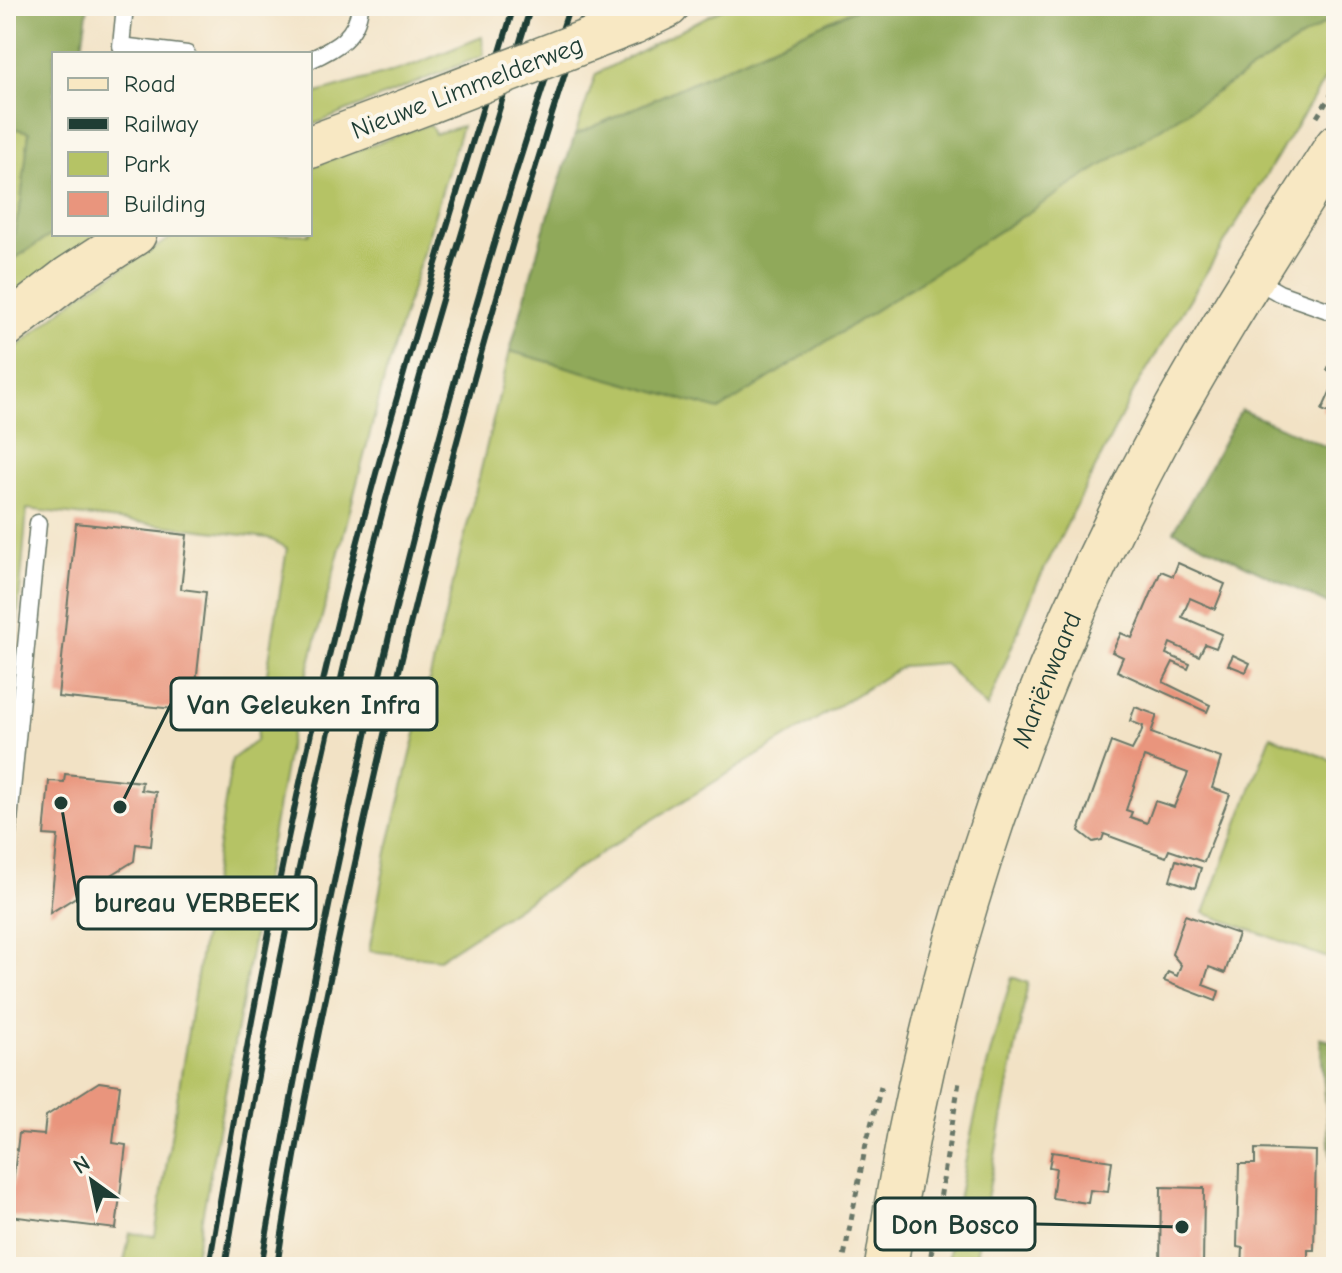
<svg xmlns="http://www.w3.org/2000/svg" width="1342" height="1273" font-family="'Comic Neue',sans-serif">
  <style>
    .green { fill: #b5c365; stroke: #6a804c; stroke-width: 2 }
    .forest { fill: #90a95a; stroke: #587347; stroke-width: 2 }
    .building { fill: #e9957d; fill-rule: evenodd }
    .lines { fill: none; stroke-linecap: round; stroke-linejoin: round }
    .lane-casing { stroke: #697767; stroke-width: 19 }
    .secondary-casing { stroke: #697767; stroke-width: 45 }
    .path { stroke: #697767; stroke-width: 5; stroke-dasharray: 6 6; stroke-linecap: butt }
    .lane { stroke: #fff; stroke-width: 16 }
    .secondary { stroke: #f8e8c3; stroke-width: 42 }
    .rail { stroke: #1f3d34; stroke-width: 6 }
    .secondary-bridge-casing { stroke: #697767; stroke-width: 45; stroke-linecap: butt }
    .secondary-bridge { stroke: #f8e8c3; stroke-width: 42 }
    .labels { text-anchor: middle; stroke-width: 8; stroke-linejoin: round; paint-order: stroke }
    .street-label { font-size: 26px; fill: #1f3d34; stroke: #fbf7ec }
    .leader { fill: none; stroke: #1f3d34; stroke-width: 3 }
    .callout-dot { fill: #1f3d34; stroke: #fbf7ec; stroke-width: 3 }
    .callout { fill: #fbf7ec; stroke: #1f3d34; stroke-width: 3 }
    .callout-label { font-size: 28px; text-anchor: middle; font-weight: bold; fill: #1f3d34 }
  </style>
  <rect width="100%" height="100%" fill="#fbf7ec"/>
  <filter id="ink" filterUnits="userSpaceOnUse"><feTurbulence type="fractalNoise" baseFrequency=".0125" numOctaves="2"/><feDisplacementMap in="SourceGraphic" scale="16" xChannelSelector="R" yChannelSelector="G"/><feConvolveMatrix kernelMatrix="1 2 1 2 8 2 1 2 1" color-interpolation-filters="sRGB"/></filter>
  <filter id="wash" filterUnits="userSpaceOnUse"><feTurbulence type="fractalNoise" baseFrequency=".006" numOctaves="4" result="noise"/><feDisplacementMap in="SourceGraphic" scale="32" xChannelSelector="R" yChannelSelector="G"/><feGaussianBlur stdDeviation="1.8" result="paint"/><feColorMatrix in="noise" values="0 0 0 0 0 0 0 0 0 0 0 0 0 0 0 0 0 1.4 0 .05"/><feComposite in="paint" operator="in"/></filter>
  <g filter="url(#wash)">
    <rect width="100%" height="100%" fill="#f2e2c5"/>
    <g class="green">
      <polygon points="6,6 17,6 8,93 29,132 21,201 9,262 54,233 104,234 6,303"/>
      <polygon points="727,6 862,6 575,135 596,74"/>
      <polygon points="1336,16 1336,61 1136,387 1037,584 987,708 944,663 903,666 641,827 439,959 369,951 387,852 510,351 719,409"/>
      <polygon points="482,37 484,55 310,126 310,95 408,67"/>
      <polygon points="430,124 435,134 462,126 385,376 290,739 193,1267 123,1267 130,1233 155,1236 232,759 256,741 287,548 268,538 27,509 8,731 14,732 6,804 6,356 80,295 177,234 310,234 310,167"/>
      <polygon points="1271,736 1336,762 1336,961 1204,913"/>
      <path d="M 1012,977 L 1028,983 L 974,1267 L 947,1267 C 962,1168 982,1073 1012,977 Z"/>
    </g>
    <g class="forest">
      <polygon points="17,6 88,6 81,54 54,54 54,233 8,263 21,201 29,132 8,127 8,94"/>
      <polygon points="862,6 1336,6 1336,16 719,410 510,351 543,232 575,135"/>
      <polygon points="1241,410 1336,451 1336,608 1174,531"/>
      <polygon points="1320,1038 1336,1043 1336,1164 1331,1164"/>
    </g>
    <g id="blocks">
      <g class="building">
        <polygon points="237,6 291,6 290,14"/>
        <polygon points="1336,350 1336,375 1327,370"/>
        <polygon points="1336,379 1336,416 1322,410"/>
        <polygon points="76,523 187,535 181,589 206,592 193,711 58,697"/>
        <polygon points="1178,563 1225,584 1215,609 1190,598 1182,617 1222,634 1216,648 1205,644 1199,656 1170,643 1166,654 1190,664 1188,669 1173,662 1163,682 1210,705 1207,712 1117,671 1123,657 1112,652 1121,633 1132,638 1161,571 1173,576"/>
        <polygon points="1233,655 1250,663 1246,672 1228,665"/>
        <path d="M 1135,707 L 1157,715 L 1151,733 L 1221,758 L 1212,788 L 1230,794 L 1204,862 L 1169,850 L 1166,857 L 1104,834 L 1102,840 L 1093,842 L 1079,831 L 1111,742 L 1132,750 L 1141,733 L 1143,726 L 1130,721 ZM 1144,757 L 1188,773 L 1174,807 L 1155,801 L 1147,823 L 1130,817 L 1132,812 L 1126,810 Z"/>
        <polygon points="65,774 142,782 141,790 156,792 151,846 136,844 134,861 50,913 58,836 44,835 49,781 64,782"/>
        <polygon points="1176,860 1201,868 1195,888 1170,880"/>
        <polygon points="1185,915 1238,934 1225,973 1209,967 1203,985 1219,991 1216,1001 1164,981 1168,972 1177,976 1181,965 1172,954"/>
        <polygon points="99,1082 120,1085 113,1143 126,1145 116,1229 9,1216 19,1133 44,1135 46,1116"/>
        <polygon points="1255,1149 1316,1151 1314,1250 1308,1250 1308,1267 1242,1267 1243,1248 1237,1247 1239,1164 1255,1164"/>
        <polygon points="1052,1152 1112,1161 1108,1192 1090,1190 1088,1203 1052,1198 1056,1168 1049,1167"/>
        <polygon points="1161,1187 1204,1188 1203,1267 1160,1267"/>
      </g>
    </g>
  </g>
  <g filter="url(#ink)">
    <use href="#blocks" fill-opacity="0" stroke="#697767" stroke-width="2"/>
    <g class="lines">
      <g class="lane-casing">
        <g id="lane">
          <polyline points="125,6 121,46 187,54"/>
          <path d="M 310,60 C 336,48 357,37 360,6"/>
          <polyline points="1253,278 1279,293 1336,313"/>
          <polyline points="6,852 38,523"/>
        </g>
      </g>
      <g class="secondary-casing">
        <g id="secondary">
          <polyline points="633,23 668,6"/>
          <polyline points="310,147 429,102"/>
          <polyline points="6,326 69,277 135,234"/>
          <path id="s1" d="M 886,1267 C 926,992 1013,719 1141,472 C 1199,359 1268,253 1336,146"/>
        </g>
      </g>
      <g class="path">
        <polyline points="1317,117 1336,87"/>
        <polyline points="842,1267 866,1144 881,1087"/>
        <polyline points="929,1267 959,1082"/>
      </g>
      <use href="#lane" class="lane"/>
      <use href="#secondary" class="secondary"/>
      <g class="rail">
        <path d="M 209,1267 C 246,1042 288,817 344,595 C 394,397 454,202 514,6"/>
        <path d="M 225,1267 C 258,1061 299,856 347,653 C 399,435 465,220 531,6"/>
        <path d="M 261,1267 C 334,841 430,416 570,6"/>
        <path d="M 277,1267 C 299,1116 332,967 365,818 C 426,544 498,273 587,6"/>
      </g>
      <g class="secondary-bridge-casing">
        <polyline id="secondary-bridge" points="429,102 633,23"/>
      </g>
      <use href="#secondary-bridge" class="secondary-bridge"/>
    </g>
  </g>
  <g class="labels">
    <g class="street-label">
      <text transform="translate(467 87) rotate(-21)" y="9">Nieuwe Limmelderweg</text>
      <text dy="9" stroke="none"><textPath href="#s1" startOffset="610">Mariënwaard</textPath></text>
    </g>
  </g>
  <path class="leader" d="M120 807L171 704M61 803L78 903M1182 1227L1035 1224"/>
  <g class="callout-dot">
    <circle cx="120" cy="807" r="8"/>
    <circle cx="61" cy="803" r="8"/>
    <circle cx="1182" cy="1227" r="8"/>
  </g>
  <g class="callout">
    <rect x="171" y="678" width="266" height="52" rx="8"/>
    <rect x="78" y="877" width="238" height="52" rx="8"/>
    <rect x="875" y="1198" width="160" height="52" rx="8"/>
  </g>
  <g class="callout-label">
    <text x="304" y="714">Van Geleuken Infra</text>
    <text x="197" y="912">bureau VERBEEK</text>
    <text x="955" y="1234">Don Bosco</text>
  </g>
  <rect width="1342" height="1273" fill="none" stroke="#fbf7ec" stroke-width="32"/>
  <rect x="52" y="52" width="260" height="184" fill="#fbf7ec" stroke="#a3ada2" stroke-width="2"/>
  <rect x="68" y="78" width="40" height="12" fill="#f8e8c3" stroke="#a3ada2" stroke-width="2"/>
  <text x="124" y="92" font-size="24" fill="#1f3d34">Road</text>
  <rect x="68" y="118" width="40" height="12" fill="#1f3d34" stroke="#a3ada2" stroke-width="2"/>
  <text x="124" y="132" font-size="24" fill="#1f3d34">Railway</text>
  <rect x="68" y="152" width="40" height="24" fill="#b5c365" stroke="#a3ada2" stroke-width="2"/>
  <text x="124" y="172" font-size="24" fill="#1f3d34">Park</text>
  <rect x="68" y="192" width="40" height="24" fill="#e9957d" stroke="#a3ada2" stroke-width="2"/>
  <text x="124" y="212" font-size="24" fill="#1f3d34">Building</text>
  <g transform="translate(92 1181) rotate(327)" stroke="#fbf7ec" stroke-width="6" paint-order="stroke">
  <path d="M0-6L14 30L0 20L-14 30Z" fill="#1f3d34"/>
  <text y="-12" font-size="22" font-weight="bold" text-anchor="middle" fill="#1f3d34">N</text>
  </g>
</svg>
